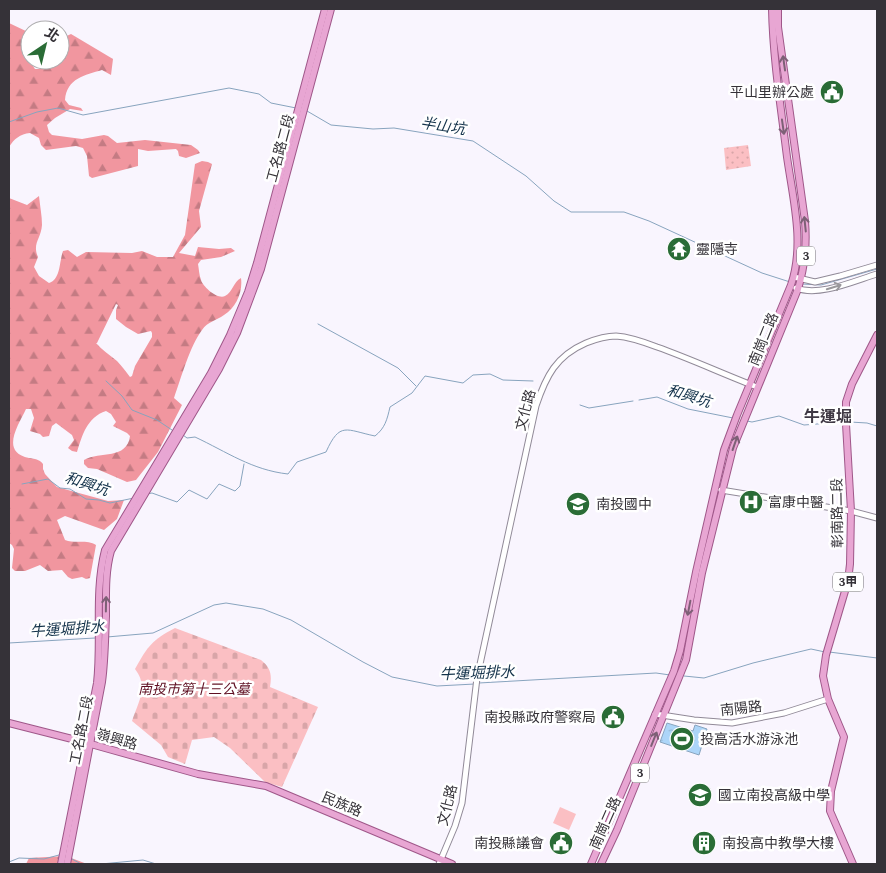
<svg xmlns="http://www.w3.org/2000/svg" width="886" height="873" font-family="Lora,'Noto Sans TC',serif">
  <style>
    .grass { fill: #fbbfc3 }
    .forest { fill: url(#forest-firs); fill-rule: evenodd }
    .cemetery { fill: url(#cemetery-stones) }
    .park { fill: url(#park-dots) }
    .water { fill: url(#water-ripples); stroke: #88a4be }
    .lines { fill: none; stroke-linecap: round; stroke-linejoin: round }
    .stream { stroke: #88a4be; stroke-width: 1 }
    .minor-casing { stroke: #918a98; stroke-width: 7 }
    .major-casing { stroke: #9f5789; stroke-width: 8 }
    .minor { stroke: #fff; stroke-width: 5 }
    .major { stroke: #e8a6d3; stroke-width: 6 }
    .oneway { stroke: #7d6076 }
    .oneway2 { stroke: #9a989c }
    .labels { text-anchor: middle; stroke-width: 5; stroke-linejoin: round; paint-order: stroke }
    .shield { fill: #fff; stroke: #727074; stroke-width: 1 }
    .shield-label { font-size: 12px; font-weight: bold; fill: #353238 }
    .poi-label { font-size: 14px; fill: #353238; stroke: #fff; text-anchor: start }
    .street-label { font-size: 14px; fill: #353238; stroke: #fff }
    .park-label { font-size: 14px; font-style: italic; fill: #5f0f22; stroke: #fff }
    .water-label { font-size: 15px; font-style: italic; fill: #13324a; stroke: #fff }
    .quarter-label { font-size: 16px; font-weight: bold; fill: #3f3944; stroke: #fff }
  </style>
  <defs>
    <pattern id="forest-firs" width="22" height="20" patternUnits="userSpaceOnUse" patternTransform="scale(1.25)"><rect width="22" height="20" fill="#f1969f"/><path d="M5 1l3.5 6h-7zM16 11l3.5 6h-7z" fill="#c47b83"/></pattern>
    <pattern id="cemetery-stones" width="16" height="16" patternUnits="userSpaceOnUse" patternTransform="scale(1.25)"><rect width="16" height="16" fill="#fbbfc3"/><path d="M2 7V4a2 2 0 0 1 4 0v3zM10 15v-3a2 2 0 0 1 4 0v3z" fill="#d8a5a8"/></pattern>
    <pattern id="park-dots" width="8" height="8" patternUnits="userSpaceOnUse" patternTransform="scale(1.25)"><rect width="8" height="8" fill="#fbbfc3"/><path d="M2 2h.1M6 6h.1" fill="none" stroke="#d8a5a8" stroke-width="1.8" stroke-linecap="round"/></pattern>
    <pattern id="water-ripples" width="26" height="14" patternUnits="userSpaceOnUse" patternTransform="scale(1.25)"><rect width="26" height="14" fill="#acd5f8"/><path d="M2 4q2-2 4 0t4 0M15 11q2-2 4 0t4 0" fill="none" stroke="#95b7d5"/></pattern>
  </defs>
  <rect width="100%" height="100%" fill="#f9f5fe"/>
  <polygon class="grass" points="560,807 576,814 569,830 553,823"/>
  <g class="forest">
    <path d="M 9,23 L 30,33 L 30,60 L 32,60 L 31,63 L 35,69 L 46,69 L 54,61 L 60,60 L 63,51 L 60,47 L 60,39 L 71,34 L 113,59 L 111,75 L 102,70 C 85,75 67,78 65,100 L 69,105 L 81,108 L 83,111 L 70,109 L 55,118 L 47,125 L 49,132 L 52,135 L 82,139 L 104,135 L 108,136 L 117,143 L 145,140 L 191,145 L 198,150 L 200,153 L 186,158 L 179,156 L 178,151 L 176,149 L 148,151 L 138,149 L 138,166 L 92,178 L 89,176 L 87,156 L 83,148 L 76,146 L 46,150 L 41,145 L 39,138 L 30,133 C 20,134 14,139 9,147 Z"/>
    <path d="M 202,161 L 208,162 L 212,164 L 199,211 L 201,227 L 179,253 L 195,256 L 198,247 L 219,249 L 231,248 L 235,251 L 221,257 L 201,260 L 198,264 C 199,269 199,275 201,280 C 203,287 218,300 225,296 C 233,292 233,282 241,278 C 243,292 236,308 224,315 C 216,321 208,321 202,330 C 190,346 181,378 174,398 L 182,405 L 158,452 L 136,480 L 127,482 L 97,469 L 88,468 L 84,464 L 84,460 C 100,451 127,460 130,436 L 127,433 L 113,426 L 116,422 L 111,414 L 106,411 C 87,417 82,436 77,452 L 72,451 L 68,448 L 74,440 L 72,435 L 56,423 L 52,426 L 49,436 L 43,437 L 40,434 L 30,431 L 34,418 L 31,409 L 26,409 C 18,426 0,452 29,458 C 35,459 39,459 43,464 L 43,469 L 45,474 L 57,487 L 108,501 L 124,500 L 117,519 L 104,530 L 65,516 L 57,520 L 65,540 C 75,544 87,539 96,545 L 90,578 L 86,579 L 82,577 L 72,579 L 68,577 L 62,570 L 48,571 L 40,565 L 25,571 L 15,571 L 12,568 L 14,549 L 12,545 L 9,543 L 9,198 L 27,205 L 39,196 C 40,206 42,216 42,225 C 41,239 32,243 38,257 L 34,267 L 39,276 L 49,283 C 61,279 59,262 63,251 L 68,250 L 77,257 L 86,252 L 132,253 L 142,251 L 157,257 L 173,257 L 185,235 L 195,164 ZM 116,304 L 118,305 L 116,310 L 116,319 L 126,327 L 138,334 L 151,331 L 152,333 L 152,337 L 135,366 L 132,376 L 130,377 C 126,372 122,366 117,361 C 110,355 102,350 96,343 L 97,343 Z"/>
    <polygon points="66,856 87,864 26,864 29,858"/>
  </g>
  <path class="cemetery" d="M 175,628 L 261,660 C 271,668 272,675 270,687 L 318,707 L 282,787 L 265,782 L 230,748 L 214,737 L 192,740 L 185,764 L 168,757 L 161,745 L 132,721 C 138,702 149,687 135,669 C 148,646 152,640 175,628 Z"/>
  <polygon class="park" points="748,145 751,166 726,170 724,148"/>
  <polygon class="water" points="667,723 693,731 695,725 707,729 699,755 660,742"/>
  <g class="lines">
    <g class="stream">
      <polyline points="307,111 331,125 373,129 394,128 473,141 526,176 554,201 571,212 624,212 649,221 762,273 790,282"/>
      <polyline points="9,122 37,112 58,108 83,115 229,88 259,94 271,103 296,108"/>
      <polyline points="802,284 821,285 877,269"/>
      <polyline points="318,324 398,368 416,386"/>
      <polyline points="106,381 122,396 132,410 157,420 172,430"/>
      <polyline points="639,400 657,397 688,409 733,418"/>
      <polyline points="580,405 589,408 633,401"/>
      <polyline points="747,421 752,422 779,416 804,425 843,422"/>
      <polyline points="850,422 867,423 877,426"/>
      <path d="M 183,435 L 187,438 L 195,437 C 227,452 252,470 288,474 L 297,462 L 326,452 C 340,421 346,430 375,436 C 385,428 387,420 390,407 L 412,393 L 425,376 L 463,383 L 473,375 L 490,374 L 503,380 L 533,381"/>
      <polyline points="22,484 48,479 60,488 70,489 86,499 99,500 110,503 134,498"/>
      <polyline points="147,494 152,493 177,502 189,490 207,499 219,484 235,491 240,486 244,464"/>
      <polyline points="107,637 153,633 214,605 226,603 263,609 291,620 363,662 392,677 437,686 475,684"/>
      <polyline points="9,643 95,638"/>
      <polyline points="829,652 877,658"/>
      <polyline points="684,676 704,678 753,663 811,649 825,652"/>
      <polyline points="479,683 656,673 670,675"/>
      <polyline points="72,859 81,864"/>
      <polyline points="9,862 19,858 44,859 59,855"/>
      <polyline points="101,864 143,860 156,864"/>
    </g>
    <g class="minor-casing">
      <g id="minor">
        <polyline points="794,277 815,282 840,276 877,265"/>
        <path d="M 796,288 C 819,297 854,281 877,274"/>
        <polyline points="721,490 851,511 877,518"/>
        <polyline points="655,714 694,720 732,723 784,713 828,699"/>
        <path d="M 439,864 L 455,826 L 462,803 L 477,678 L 536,406 C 546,376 556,356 586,343 C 596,339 606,336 616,336 C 630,337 644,342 657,347 C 691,359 723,374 757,387"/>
      </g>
    </g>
    <g class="major-casing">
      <g id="major">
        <polyline points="9,723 80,741 198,774 266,786 452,864"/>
        <path d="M 61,864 L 97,683 C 102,638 94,593 105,550 L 211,373 L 230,335 L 248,292 L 257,263 L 325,9"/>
        <path d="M 67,864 L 102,682 C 105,660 105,638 106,616 C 106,594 105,572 111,551 L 219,369 L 237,333 L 261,269 L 331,9"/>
        <path d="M 591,864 L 674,671 L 680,651 L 696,572 L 724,450 L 737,415 L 791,285 C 805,244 793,199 787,157 C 781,108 773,59 772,9"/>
        <path d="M 601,864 L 617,830 L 686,660 L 702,573 L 733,448 L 798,289 C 805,266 807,245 805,221 L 778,27 L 778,9"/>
        <polyline points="853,864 830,811 831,791 844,737 828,699 823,676 826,655 848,581 850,564 851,511 846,424 846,402 852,384 877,335"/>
      </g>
    </g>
    <use href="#minor" class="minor"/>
    <use href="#major" class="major"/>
  </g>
  <defs><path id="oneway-shaft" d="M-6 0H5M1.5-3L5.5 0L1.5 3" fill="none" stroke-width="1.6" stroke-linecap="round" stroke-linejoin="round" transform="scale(1.25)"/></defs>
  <g class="oneway">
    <use href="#oneway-shaft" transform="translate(784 63) rotate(-98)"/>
    <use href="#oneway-shaft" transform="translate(783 127) rotate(82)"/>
    <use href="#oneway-shaft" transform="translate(805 224) rotate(-96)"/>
    <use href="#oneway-shaft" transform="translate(735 443) rotate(-71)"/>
    <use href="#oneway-shaft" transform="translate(106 604) rotate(-89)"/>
    <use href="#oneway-shaft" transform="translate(689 608) rotate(101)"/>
    <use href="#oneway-shaft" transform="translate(654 739) rotate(-68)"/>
  </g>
  <use class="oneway2" href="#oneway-shaft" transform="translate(834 287) rotate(-17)"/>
  <defs>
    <g id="civic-disc" transform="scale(1.25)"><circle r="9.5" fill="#2a6c36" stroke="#fff"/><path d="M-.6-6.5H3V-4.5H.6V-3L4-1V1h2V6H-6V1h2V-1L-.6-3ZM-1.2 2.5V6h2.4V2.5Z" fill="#fff"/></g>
    <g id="temple-disc" transform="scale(1.25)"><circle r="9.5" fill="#2a6c36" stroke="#fff"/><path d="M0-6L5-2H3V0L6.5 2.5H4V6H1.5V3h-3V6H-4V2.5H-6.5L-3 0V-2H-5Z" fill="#fff"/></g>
    <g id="hospital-disc" transform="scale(1.25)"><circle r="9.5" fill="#2a6c36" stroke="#fff"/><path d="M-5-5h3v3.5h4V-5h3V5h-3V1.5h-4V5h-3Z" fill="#fff"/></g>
    <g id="school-disc" transform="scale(1.25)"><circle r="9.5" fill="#2a6c36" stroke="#fff"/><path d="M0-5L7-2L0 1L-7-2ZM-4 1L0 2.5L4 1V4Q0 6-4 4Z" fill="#fff"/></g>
    <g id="stadium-disc" transform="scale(1.25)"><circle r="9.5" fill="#2a6c36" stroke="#fff"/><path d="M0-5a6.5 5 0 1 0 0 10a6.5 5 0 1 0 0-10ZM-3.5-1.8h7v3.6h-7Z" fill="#fff"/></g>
    <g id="building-disc" transform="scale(1.25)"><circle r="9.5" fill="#2a6c36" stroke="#fff"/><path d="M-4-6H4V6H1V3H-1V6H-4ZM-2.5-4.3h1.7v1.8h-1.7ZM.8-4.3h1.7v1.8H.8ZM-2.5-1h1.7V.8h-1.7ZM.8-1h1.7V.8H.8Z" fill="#fff"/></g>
  </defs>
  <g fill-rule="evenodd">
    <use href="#civic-disc" x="832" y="92"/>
    <use href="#temple-disc" x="679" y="249"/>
    <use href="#hospital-disc" x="751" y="502"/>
    <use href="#school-disc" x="578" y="504"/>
    <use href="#civic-disc" x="613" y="717"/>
    <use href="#stadium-disc" x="682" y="739"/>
    <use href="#school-disc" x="700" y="795"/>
    <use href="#civic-disc" x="561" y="843"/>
    <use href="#building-disc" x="704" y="843"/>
  </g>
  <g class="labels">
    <g class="shield">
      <rect x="797" y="246.5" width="18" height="19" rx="4"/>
      <rect x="833" y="572.5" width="30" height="19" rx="4"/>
      <rect x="631" y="763.5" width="18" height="19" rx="4"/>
    </g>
    <g class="shield-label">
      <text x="806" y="260">3</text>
      <text x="848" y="586">3甲</text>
      <text x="640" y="777">3</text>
    </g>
    <g class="poi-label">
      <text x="814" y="97" text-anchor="end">平山里辦公處</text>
      <text x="696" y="254">靈隱寺</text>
      <text x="768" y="507">富康中醫</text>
      <text x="596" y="509">南投國中</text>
      <text x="596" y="722" text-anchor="end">南投縣政府警察局</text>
      <text x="700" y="744">投高活水游泳池</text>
      <text x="718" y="800">國立南投高級中學</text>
      <text x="544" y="848" text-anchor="end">南投縣議會</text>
      <text x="722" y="848">南投高中教學大樓</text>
    </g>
    <g class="street-label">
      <text transform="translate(280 148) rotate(-75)" y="5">工名路二段</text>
      <text transform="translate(763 339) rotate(-68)" y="5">南崗二路</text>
      <text transform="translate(525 410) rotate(-75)" y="5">文化路</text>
      <text transform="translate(837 513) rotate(-91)" y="5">彰南路二段</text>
      <text transform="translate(741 708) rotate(-6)" y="5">南陽路</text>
      <text transform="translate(81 730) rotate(-79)" y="5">工名路二段</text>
      <text transform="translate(117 739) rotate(16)" y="5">嶺興路</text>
      <text transform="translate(342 804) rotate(23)" y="5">民族路</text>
      <text transform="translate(447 805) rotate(-76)" y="5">文化路</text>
      <text transform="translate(605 823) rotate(-66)" y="5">南崗二路</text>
    </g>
    <g class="park-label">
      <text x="194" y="694">南投市第十三公墓</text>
    </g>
    <g class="water-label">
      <text transform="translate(443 126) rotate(9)" y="5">半山坑</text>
      <text transform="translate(689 396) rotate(17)" y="5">和興坑</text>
      <text transform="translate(87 484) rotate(18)" y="5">和興坑</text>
      <text transform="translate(67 629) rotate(-4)" y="5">牛運堀排水</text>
      <text transform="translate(477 673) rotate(-2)" y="5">牛運堀排水</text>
    </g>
    <g class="quarter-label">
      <text x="828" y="422">牛運堀</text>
    </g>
  </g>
  <rect width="886" height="873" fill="none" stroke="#353238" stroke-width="20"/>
  <g transform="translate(45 45) rotate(35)"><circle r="24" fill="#ffffff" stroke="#aeadaf"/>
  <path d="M0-4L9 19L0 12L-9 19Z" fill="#2a6c36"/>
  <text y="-8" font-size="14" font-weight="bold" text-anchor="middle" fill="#353238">北</text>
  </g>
</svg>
